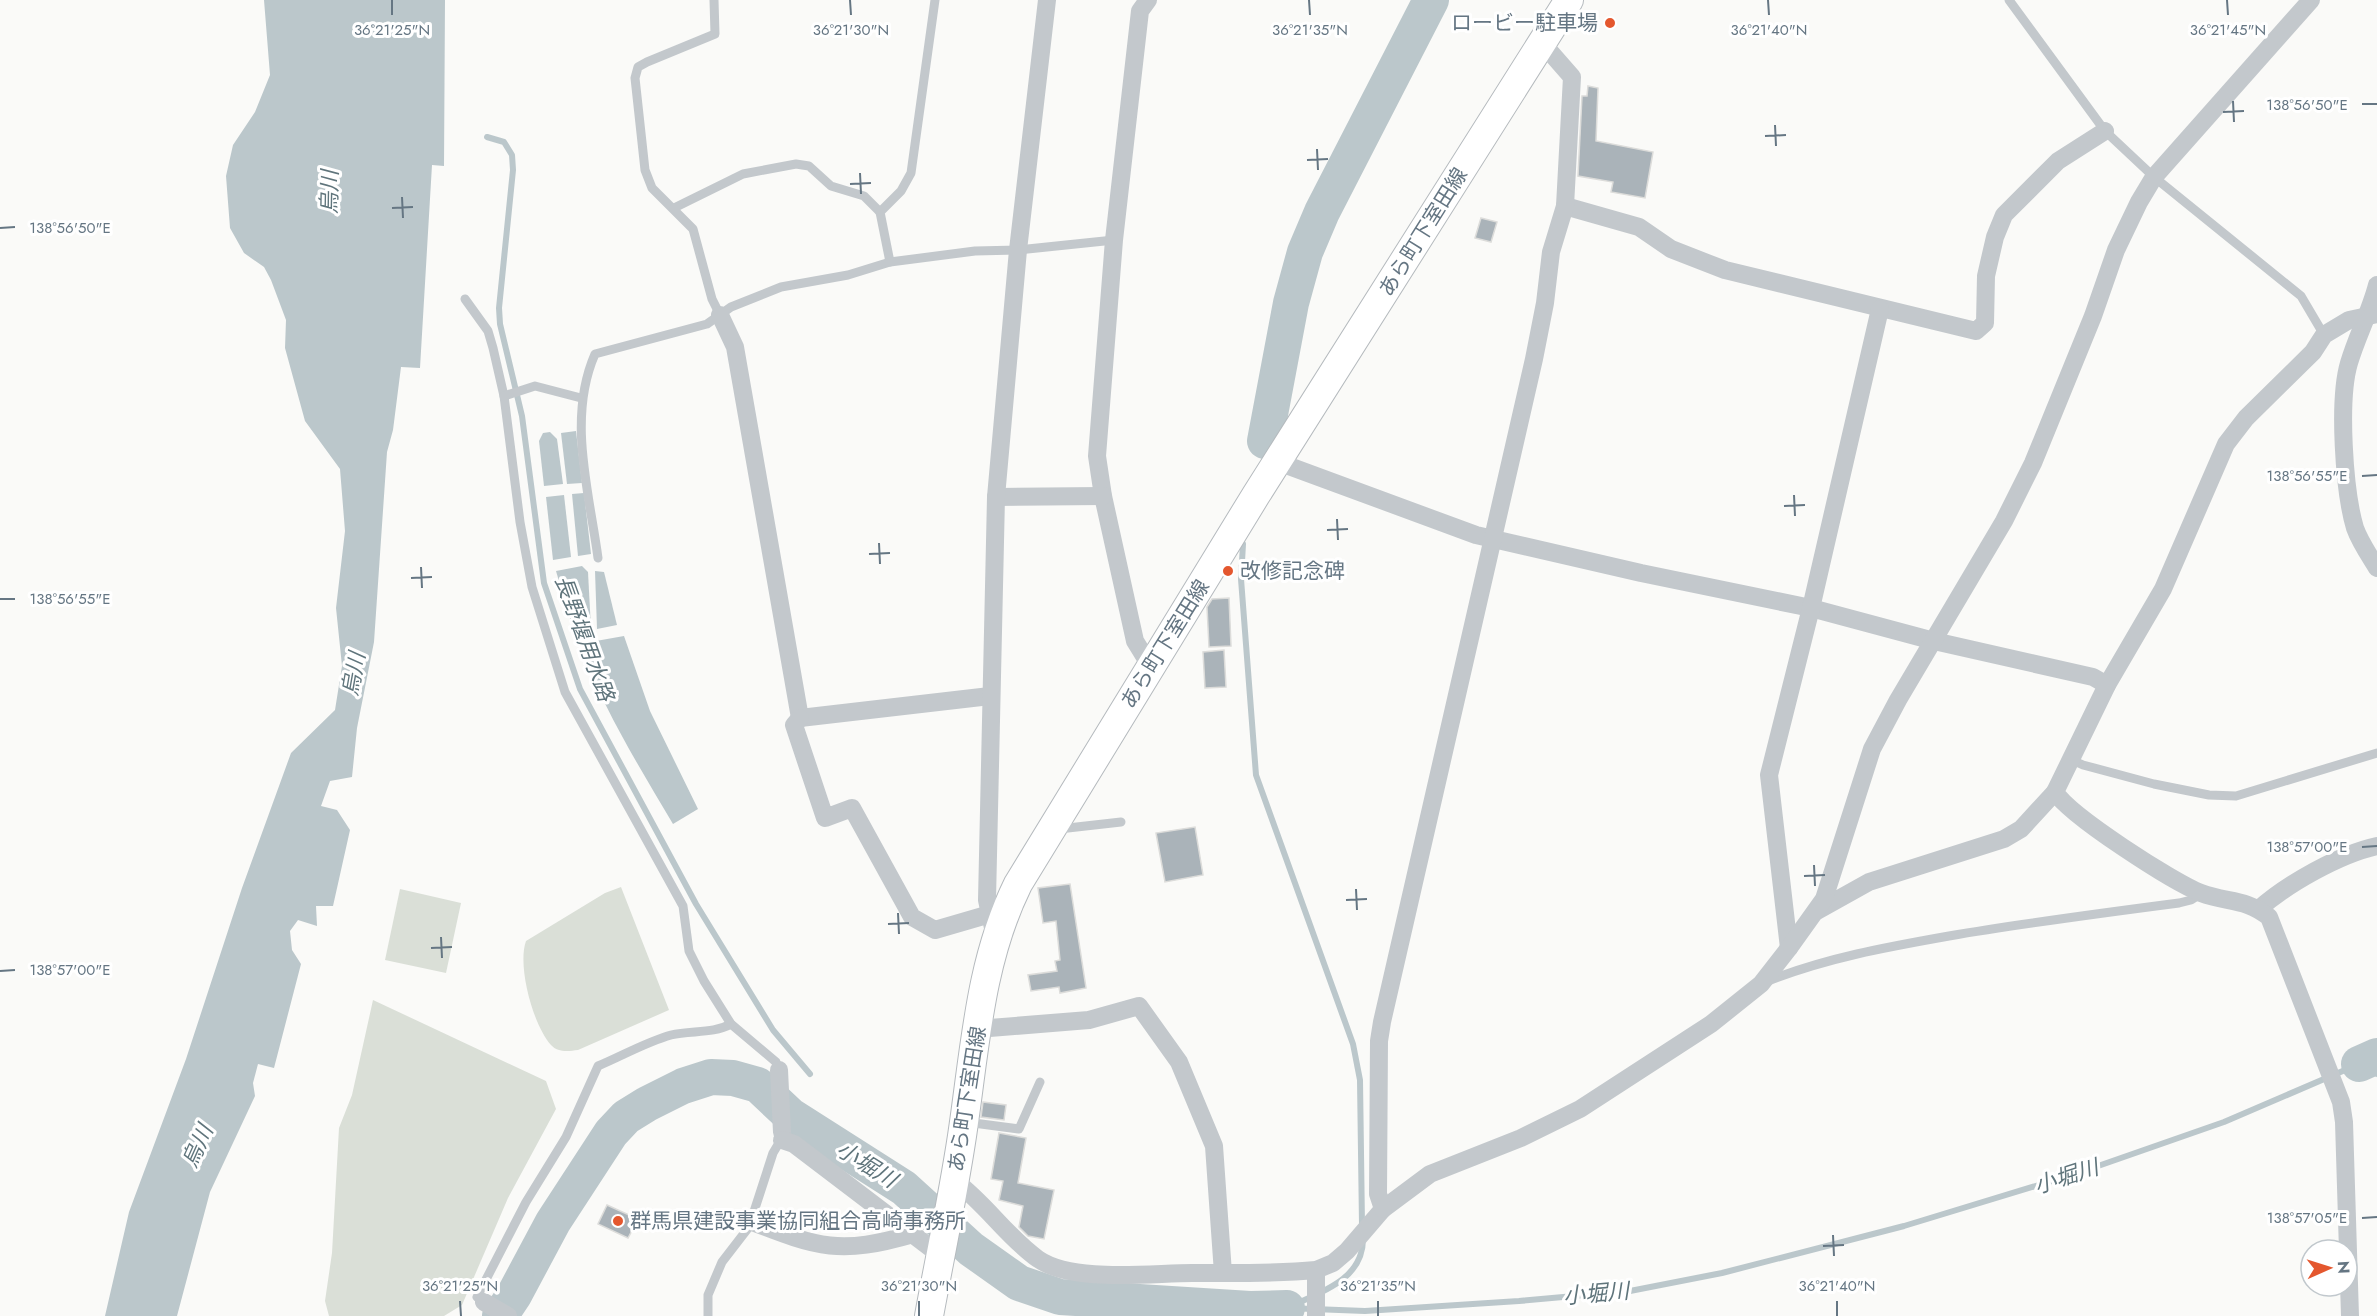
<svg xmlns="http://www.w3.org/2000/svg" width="2377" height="1316" font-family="Jost,'Noto Sans JP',sans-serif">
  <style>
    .green { fill: #dadfd7 }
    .water { fill: #bbc7cb }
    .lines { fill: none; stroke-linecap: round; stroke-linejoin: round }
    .stream { stroke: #bbc7cb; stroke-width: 6 }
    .river { stroke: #bbc7cb; stroke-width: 36 }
    .building { fill: #aab3b9; stroke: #dcdcda; stroke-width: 1.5 }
    .primary-casing { stroke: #b5babe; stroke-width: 30 }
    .lane { stroke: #c3c8cc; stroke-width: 9 }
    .street { stroke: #c3c8cc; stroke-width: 18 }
    .primary { stroke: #fff; stroke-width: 28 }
    .ticks { fill: none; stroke: #657683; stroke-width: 2 }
    .poi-dot { fill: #e4572e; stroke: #fff; stroke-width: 2 }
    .labels { text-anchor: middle; stroke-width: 6; stroke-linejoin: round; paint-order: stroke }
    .poi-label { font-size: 21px; fill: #657683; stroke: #fff; text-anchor: start }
    .street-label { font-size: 21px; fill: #657683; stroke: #fff }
    .water-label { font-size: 22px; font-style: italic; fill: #60757c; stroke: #fff }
    .ticks-label { font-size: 15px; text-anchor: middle; fill: #657683; stroke: #fff; stroke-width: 6; stroke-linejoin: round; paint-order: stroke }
  </style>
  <rect width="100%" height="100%" fill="#fafaf8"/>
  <g class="green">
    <path d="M 621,887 L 669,1010 L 578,1050 C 569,1051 558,1053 551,1045 C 533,1025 517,966 526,941 L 605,893 Z"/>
    <polygon points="400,889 461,903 446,973 385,960"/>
    <polygon points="373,1000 546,1081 556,1109 508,1198 462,1305 444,1316 329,1316 325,1301 332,1253 339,1128 352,1095"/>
  </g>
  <g class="water">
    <polygon points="264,0 445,0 444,166 432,165 420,368 401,367 393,430 387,452 374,642 357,728 352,777 330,781 321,806 337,810 350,830 333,906 316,906 317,926 298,920 290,931 292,950 301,964 274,1068 258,1064 253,1083 255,1096 210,1192 177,1316 105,1316 129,1212 186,1059 242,888 291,753 335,710 342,666 336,608 345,531 340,469 305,421 285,348 286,320 271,280 264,267 244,253 230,228 226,176 233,145 255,112 270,75"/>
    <polygon points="576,431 582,483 567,484 561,433"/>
    <polygon points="550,432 557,439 563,484 544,486 539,441 543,433"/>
    <polygon points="584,493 591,554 578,556 572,494"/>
    <polygon points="564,495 571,557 553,560 546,497"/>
    <polygon points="582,566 588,572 591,629 579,631 572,625 556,571"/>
    <polygon points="595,571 604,572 617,625 597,629"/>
    <path d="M 624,636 L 650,711 L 698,809 L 673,824 C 638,765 603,708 579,644 Z"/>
  </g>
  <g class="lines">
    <g class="stream">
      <polyline points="487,137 504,142 512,155 513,170 499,308 500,324 522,416 544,583 580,689 696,904 773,1030 810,1074"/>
      <polyline points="1243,544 1241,579 1256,775 1353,1044 1360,1080 1362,1225"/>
      <path d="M 1291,1306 C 1322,1292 1363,1279 1363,1239"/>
      <polyline points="1287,1308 1365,1311 1519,1301 1630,1291 1722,1273 1904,1226 2078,1173 2224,1122 2359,1064 2377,1074"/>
    </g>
    <g class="river">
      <polyline points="1265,441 1291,303 1305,252 1322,212 1431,0"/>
      <polyline points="2359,1064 2377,1056"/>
      <polyline points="500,1316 514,1295 553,1222 611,1133 626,1117 647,1104 683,1086 711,1077 733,1078 758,1085 791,1116 904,1188 971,1249 1019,1283 1060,1297 1250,1309 1287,1308"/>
    </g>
  </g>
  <g class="building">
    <polygon points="1588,86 1598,88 1596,141 1653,152 1645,198 1611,192 1613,182 1578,176 1582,96 1587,96"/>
    <polygon points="1481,218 1497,222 1491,242 1475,238"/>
    <polygon points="1229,598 1231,646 1209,647 1207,607 1212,599"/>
    <polygon points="1224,650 1226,687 1205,688 1203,652"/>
    <polygon points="1195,827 1203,875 1165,882 1156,833"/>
    <polygon points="1070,884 1086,988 1060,993 1059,987 1031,991 1028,975 1057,971 1055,961 1060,960 1056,921 1043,923 1038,888"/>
    <polygon points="983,1102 1006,1105 1004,1120 981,1117"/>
    <polygon points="999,1133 1026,1138 1018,1183 1054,1190 1044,1239 1028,1236 1019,1227 1023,1206 999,1200 1003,1181 991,1179"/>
    <polygon points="607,1205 638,1219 628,1238 598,1224"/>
  </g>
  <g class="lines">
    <g class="primary-casing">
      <path id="primary" d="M 929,1316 C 940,1256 953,1196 962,1136 C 975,1050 979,963 1018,884 L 1256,495 L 1569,0"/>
    </g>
    <g class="lane">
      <polyline points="714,0 715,34 647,62 638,67 635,78 645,170 652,188 693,229 712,299 720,315"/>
      <polyline points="2009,0 2105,131 2154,177 2301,296 2324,335"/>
      <polyline points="674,208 743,174 796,164 809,166 831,186 864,196 880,212"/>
      <polyline points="890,262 880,212 901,191 911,173 935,0"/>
      <polyline points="465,299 488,331 493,348 504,396 520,522 532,587 565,692 683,906 689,951 704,981 731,1024 776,1062 779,1070"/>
      <polyline points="504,396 535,386 581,398"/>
      <path d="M 598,558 C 589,491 567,418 595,354 L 707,324 L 731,307 L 781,287 L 848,275 L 890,262 L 975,251 L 1018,250 L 1114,240"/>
      <polyline points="2072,760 2083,765 2154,784 2209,795 2236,796 2377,753"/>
      <polyline points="1059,829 1121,822"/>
      <path d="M 1768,981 C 1826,958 1887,947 1949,936 C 2025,923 2102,913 2179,903 L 2191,900 L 2202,893"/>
      <polyline points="966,1122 1019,1129 1040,1082"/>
      <path d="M 484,1302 L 477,1297 L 526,1202 L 566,1137 L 598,1066 C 622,1056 646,1042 671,1035 C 691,1030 713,1034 731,1024"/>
      <polyline points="708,1316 708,1295 722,1262 749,1227 773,1153 782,1138"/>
    </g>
    <g class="street">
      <polyline points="1148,0 1140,11 1114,240 1097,456 1103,496 1135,641 1151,667"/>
      <polyline points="1565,206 1639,227 1671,249 1725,270 1976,331 1985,323 1986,276 1995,237 2004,215 2058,161 2105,131"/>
      <path d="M 2377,285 C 2370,312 2357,336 2349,363 C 2338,400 2344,491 2355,528 C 2360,542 2369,555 2377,568"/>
      <polyline points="720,315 735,347 800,718 990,696"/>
      <polyline points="1278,462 1476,535 1641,573 1811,608 1934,641 2093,677 2107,685"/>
      <polyline points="996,497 1103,496"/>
      <polyline points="800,718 794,725 825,818 852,808 912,917 935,930 990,914"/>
      <path d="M 2259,909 C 2287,884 2340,854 2377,846"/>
      <polyline points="1817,911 1869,882 2004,839 2021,829 2055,792"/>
      <polyline points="995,937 987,900 996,497 1018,250 1047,0"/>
      <polyline points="1789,948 1769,775 1811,608 1880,309"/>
      <polyline points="977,1029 1089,1020 1139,1006 1179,1062 1214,1146 1223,1273"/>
      <polyline points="779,1070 782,1132"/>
      <polyline points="782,1140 794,1144 940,1255"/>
      <path d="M 955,1181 C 986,1204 1008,1238 1038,1259 C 1073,1283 1150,1273 1192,1273 C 1233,1273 1275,1274 1316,1270 L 1333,1263 L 1347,1251 L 1383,1209 L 1430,1174 L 1521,1138 L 1580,1109 L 1711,1024 L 1761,984 L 1789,948 L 1824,899 L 1872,749 L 1898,700 L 2004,521 L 2033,463 L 2093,316 L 2116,250 L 2139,202 L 2154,177 L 2311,0"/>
      <polyline points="1383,1209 1378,1194 1379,1041 1382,1022 1534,359 1545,303 1551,252 1565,206 1572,77 1551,53 1539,48"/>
      <path d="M 750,1221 C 819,1248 840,1255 913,1234"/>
      <polyline points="484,1302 508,1316"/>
      <polyline points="1316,1316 1316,1270"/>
      <path d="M 2350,1316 L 2344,1122 L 2341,1102 L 2269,917 C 2245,898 2228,903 2201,893 C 2173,882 2070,816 2055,792 L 2107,685 L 2163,589 L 2226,444 L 2246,418 L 2313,352 L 2324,335 L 2349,320 L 2377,314"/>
    </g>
    <use href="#primary" class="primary"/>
  </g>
  <path class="ticks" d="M 392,0 L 392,15M 850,0 L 851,15M 1309,0 L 1310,15M 1768,0 L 1769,15M 2227,0 L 2228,15M 2233,101 L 2234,122M 2362,104 L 2377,104M 2223,112 L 2244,111M 1775,125 L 1776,146M 1765,136 L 1786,135M 1317,149 L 1318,170M 1307,160 L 1328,159M 860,173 L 861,194M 850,184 L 871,183M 402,197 L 403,218M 392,208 L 413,207M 0,228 L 15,227M 2362,476 L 2377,475M 1794,495 L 1795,516M 1784,506 L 1805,505M 1337,519 L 1338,540M 1327,530 L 1348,529M 879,543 L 880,564M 869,554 L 890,553M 421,567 L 422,588M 411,578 L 432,577M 0,599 L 15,599M 2362,847 L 2377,846M 1814,865 L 1815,886M 1804,876 L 1825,875M 1356,889 L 1357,910M 1346,900 L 1367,899M 898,913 L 899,934M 888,924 L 909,923M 441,937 L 442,958M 431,948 L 452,947M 0,971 L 15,970M 2362,1218 L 2377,1217M 1833,1235 L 1834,1256M 1823,1246 L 1844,1245M 460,1301 L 461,1316M 919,1301 L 919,1316M 1378,1301 L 1378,1316M 1837,1301 L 1837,1316"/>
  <g class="poi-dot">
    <circle cx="1610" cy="23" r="6"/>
    <circle cx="1228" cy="571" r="6"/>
    <circle cx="618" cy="1221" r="6"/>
  </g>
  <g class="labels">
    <g class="poi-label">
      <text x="1598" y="30" text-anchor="end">ロービー駐車場</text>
      <text x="1240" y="578">改修記念碑</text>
      <text x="630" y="1228">群馬県建設事業協同組合高崎事務所</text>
    </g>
    <g class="street-label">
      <text transform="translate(1423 232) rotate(-58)" y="7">あら町下室田線</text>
      <text transform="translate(1165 644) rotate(-58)" y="7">あら町下室田線</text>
      <text transform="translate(967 1099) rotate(-81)" y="7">あら町下室田線</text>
    </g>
    <g class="water-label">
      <text transform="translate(329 192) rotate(-89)" y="8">烏川</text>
      <text transform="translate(585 638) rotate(70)" y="8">長野堰用水路</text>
      <text transform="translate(353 674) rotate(-80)" y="8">烏川</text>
      <text transform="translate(197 1146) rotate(-66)" y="8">烏川</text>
      <text transform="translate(867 1164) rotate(32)" y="8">小堀川</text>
      <text transform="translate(2066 1176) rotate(-18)" y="8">小堀川</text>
      <text transform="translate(1596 1293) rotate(-5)" y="8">小堀川</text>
    </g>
  </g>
  <g class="ticks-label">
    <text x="392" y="35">36°21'25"N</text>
    <text x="851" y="35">36°21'30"N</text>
    <text x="1310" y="35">36°21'35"N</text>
    <text x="1769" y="35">36°21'40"N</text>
    <text x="2228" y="35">36°21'45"N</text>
    <text x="2307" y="110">138°56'50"E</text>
    <text x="70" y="233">138°56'50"E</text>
    <text x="2307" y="481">138°56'55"E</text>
    <text x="70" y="604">138°56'55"E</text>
    <text x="2307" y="852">138°57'00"E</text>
    <text x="70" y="975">138°57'00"E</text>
    <text x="2307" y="1223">138°57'05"E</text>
    <text x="460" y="1291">36°21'25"N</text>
    <text x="919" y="1291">36°21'30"N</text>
    <text x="1378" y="1291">36°21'35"N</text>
    <text x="1837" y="1291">36°21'40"N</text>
  </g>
  <g transform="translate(2329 1268) rotate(87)"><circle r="28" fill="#ffffff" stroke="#c1c8cd" stroke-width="1.5"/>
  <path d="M0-4.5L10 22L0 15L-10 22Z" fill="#e4572e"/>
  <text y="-9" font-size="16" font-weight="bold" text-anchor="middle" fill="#657683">N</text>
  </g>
</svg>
